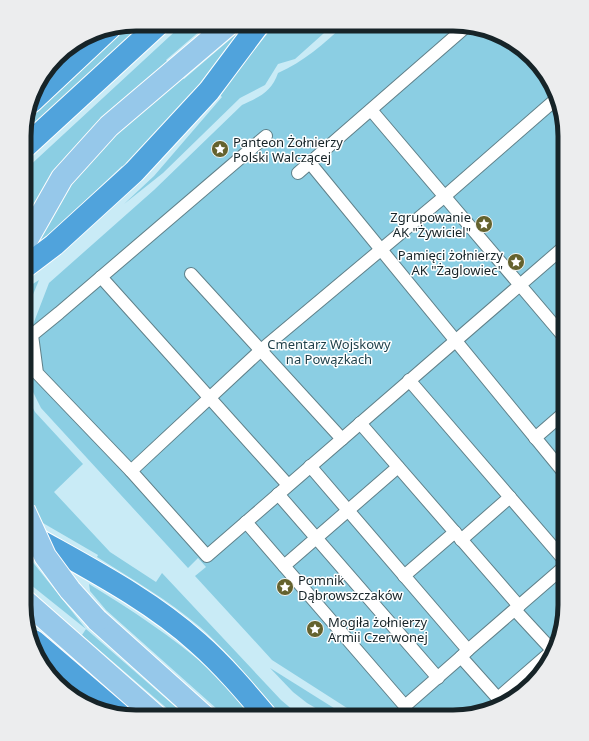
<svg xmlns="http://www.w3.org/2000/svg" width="589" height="741" font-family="'Noto Sans',sans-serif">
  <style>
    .green { fill: #8bcee3 }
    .building { fill: #7ccaca; stroke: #709292 }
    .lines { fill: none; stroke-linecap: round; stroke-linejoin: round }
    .pedestrian-casing { stroke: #608089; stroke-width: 14 }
    .primary-casing { stroke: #fff; stroke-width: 24 }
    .motorway-casing { stroke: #fff; stroke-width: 24 }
    .pedestrian { stroke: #fff; stroke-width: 12 }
    .primary { stroke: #96c8ea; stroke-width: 22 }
    .motorway { stroke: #50a3dc; stroke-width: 22 }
    .primary-bridge-casing { stroke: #fff; stroke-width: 24; stroke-linecap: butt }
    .primary-bridge { stroke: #96c8ea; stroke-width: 22 }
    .labels { text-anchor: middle; stroke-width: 3; stroke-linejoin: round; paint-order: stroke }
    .poi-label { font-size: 13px; fill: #172428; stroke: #fff; text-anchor: start }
    .park-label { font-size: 13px; fill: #1c3e48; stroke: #fff }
    .rim { fill: none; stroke: #172428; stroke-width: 5 }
  </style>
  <rect width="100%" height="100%" fill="#c9ebf6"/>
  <g class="green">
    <polygon points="136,24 143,24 25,132 26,119 127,26"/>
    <polygon points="183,24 208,24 166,60 184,79 248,24 199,89 124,169 122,166 53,231 25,252 25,170"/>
    <polygon points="275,24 333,25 295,59 278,64 265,85 240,98 163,173 124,204 154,176 222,97 219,94"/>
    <path d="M 344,25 L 467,25 L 515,43 L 550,80 L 565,136 L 565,612 L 546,667 L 509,702 L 460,717 L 357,717 L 347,708 L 272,660 L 195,576 L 206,567 L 198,558 L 188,568 L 41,408 L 31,388 L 27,362 L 26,337 L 29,335 L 49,283 L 154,190 L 242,105 C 260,97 272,91 278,73 C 303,62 325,43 344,25 Z"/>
    <polygon points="39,280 25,314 25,289"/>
    <path d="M 24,391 L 35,412 L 83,464 L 54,492 L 110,552 L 156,582 L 162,573 L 281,700 L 301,717 L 282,717 C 256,686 230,654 200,627 C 168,600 132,579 97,557 L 98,555 L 24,512 Z"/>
    <polygon points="24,547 26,548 31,560 86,629 187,717 177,717 82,635 86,629 26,581 24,578"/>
    <path d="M 89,584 C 131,610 172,636 209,669 C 225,683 238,701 252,717 L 226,717 L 106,610 L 90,591 Z"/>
    <polygon points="270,668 345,715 345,717 331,717 307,703 293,692"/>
  </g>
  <polygon class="building" points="565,425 565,427 560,431 565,437 565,441 557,432"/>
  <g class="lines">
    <g class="pedestrian-casing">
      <g id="pedestrian">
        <polyline points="371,110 565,338"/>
        <polyline points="266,136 59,313 32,335 37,373 131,471 207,556 565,246"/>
        <polyline points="310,163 565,474"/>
        <polyline points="298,173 468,25"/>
        <polyline points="191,274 342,439"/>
        <polyline points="101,277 288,485"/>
        <polyline points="409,380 565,561"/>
        <polyline points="360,423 519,606"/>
        <polyline points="535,438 565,412"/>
        <polyline points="310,466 468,650 461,657 503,704"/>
        <polyline points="131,471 261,350 445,196 555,100"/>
        <polyline points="278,494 438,678"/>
        <polyline points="246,522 405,706 461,657"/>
        <polyline points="461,540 510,497"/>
        <polyline points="284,566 398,467"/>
        <polyline points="404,576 455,532"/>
        <polyline points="515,610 552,650"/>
        <polyline points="468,650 565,566"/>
        <polyline points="498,698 552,651"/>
      </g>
    </g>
    <g class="primary-casing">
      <g id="primary">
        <polyline points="25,243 62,178 109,126 229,24"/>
        <polyline points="24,600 157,717"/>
        <polyline points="97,620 205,717"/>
      </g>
    </g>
    <g class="motorway-casing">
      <g id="motorway">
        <polyline points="31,102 110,28"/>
        <polyline points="25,147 159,24"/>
        <polyline points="25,267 54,245 134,172 209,91 259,24"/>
        <path d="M 28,534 C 86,567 148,598 198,643 C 223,665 245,691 267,717"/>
        <polyline points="34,641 119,714"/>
      </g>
    </g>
    <use href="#pedestrian" class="pedestrian"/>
    <use href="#primary" class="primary"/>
    <use href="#motorway" class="motorway"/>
    <g class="primary-bridge-casing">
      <polyline id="primary-bridge" points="24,510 45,556 70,590 97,620"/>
    </g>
    <use href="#primary-bridge" class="primary-bridge"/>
  </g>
  <defs>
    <g id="sight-disc" transform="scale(0.9)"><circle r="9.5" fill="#64622e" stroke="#fff"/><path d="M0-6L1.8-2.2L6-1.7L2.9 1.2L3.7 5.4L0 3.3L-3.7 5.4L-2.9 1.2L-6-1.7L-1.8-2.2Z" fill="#fff"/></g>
  </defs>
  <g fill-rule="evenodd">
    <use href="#sight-disc" x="220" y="149"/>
    <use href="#sight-disc" x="484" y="224"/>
    <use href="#sight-disc" x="516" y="262"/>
    <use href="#sight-disc" x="285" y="587"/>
    <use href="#sight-disc" x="315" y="629"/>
  </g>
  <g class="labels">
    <g class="poi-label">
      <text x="233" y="147">Panteon Żołnierzy<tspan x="233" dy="15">Polski Walczącej</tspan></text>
      <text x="471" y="222" text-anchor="end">Zgrupowanie<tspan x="471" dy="15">AK "Żywiciel"</tspan></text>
      <text x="503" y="260" text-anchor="end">Pamięci żołnierzy<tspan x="503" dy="15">AK "Żaglowiec"</tspan></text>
      <text x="298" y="585">Pomnik<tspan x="298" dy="15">Dąbrowszczaków</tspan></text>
      <text x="328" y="627">Mogiła żołnierzy<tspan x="328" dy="15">Armii Czerwonej</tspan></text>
    </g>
    <g class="park-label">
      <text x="329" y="349">Cmentarz Wojskowy<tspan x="329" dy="15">na Powązkach</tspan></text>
    </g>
  </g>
  <path d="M0 0H589V741H0ZM136 31H453A105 105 0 0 1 558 136V605A105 105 0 0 1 453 710H136A105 105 0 0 1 31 605V136A105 105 0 0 1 136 31Z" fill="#ecedee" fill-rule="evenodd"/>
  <path class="rim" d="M136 31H453A105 105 0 0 1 558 136V605A105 105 0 0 1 453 710H136A105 105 0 0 1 31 605V136A105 105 0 0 1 136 31Z"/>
</svg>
